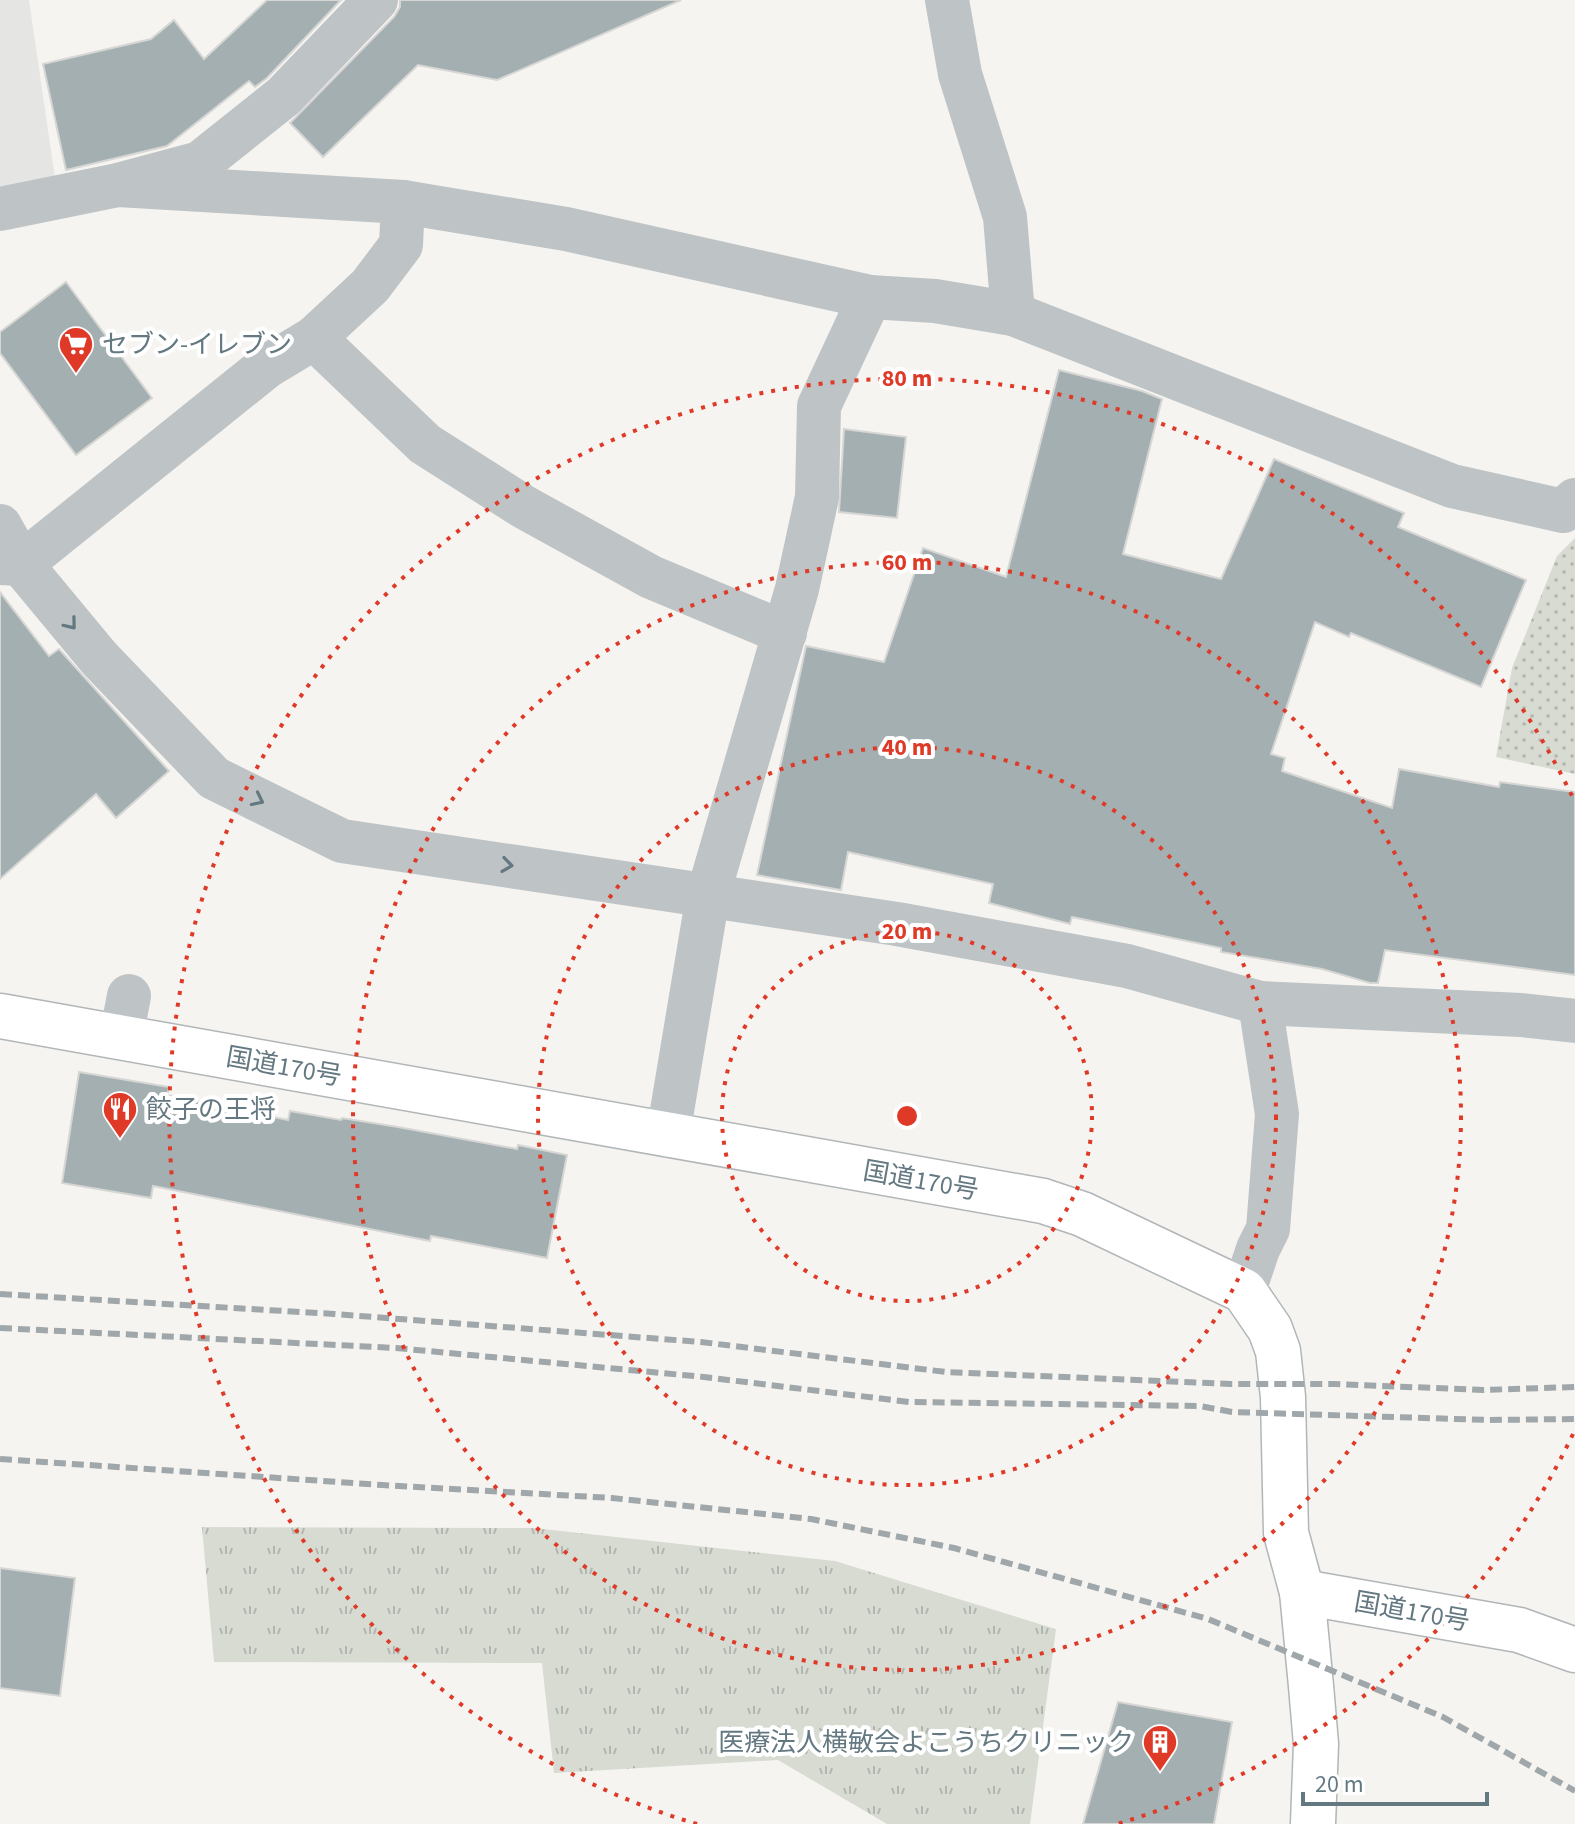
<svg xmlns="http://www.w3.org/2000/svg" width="1575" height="1824" font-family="'Source Sans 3','Noto Sans JP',sans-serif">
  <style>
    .built { fill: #e5e6e4 }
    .grass { fill: url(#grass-tufts) }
    .park { fill: url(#park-dots) }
    .building { fill: #a4afb2; stroke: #d6d6d4; stroke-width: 2 }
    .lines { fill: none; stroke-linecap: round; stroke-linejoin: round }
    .highway-casing { stroke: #b1b6b8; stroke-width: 47 }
    .minor { stroke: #bec3c5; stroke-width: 44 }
    .highway { stroke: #fff; stroke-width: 44 }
    .rail { stroke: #9fa7aa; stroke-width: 6; stroke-dasharray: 12 6; stroke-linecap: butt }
    .oneway { stroke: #647881 }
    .ring { fill: none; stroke: #df3927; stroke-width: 4; stroke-dasharray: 4 8 }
    .labels { text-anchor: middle; stroke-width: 8; stroke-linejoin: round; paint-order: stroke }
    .poi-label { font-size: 26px; fill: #647881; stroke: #fff; text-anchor: start }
    .street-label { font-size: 26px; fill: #647881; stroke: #fff }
    .centre { fill: #df3927; stroke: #fff; stroke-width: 4 }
    .ring-label { font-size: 24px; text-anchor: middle; font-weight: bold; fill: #df3927; stroke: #fff; stroke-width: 8; stroke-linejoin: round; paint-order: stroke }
  </style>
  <defs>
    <pattern id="grass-tufts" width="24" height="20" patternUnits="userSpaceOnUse" patternTransform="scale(2)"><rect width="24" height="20" fill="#d7dbd2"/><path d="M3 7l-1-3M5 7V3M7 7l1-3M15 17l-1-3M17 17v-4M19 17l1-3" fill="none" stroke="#b2b6b0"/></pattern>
    <pattern id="park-dots" width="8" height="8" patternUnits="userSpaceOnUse" patternTransform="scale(2)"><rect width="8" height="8" fill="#d7dbd2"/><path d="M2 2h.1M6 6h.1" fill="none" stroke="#b2b6b0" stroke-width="1.8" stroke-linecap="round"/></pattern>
  </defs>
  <rect width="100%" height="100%" fill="#f5f4f1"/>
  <polygon class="built" points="0,0 29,0 56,185 0,186"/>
  <polygon class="grass" points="202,1527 534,1528 835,1561 1056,1629 1030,1824 887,1824 778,1760 554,1773 542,1663 214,1662"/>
  <polygon class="park" points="1575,538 1575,774 1496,757 1512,668 1557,556"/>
  <g class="building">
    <polygon points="267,0 341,0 267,78 255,87 249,81 167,146 66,170 43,64 151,39 174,20 204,59"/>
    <polygon points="400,0 681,0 497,80 418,65 323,157 290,123 394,17 400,7"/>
    <polygon points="66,282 152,398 76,455 0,353 0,332"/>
    <polygon points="1059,370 1142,391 1162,399 1123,554 1221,579 1274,459 1404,513 1398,527 1526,580 1481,687 1351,633 1349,637 1315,622 1271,754 1285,758 1282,771 1392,808 1399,769 1499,787 1500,782 1575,792 1575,975 1385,950 1378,983 1370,983 1322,969 1221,952 1221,948 1072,917 1070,924 989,903 993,884 848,852 841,890 757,875 806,646 884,662 923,548 1006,577"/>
    <polygon points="844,429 906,437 897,518 839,512"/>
    <polygon points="0,592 49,656 59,649 169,771 116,818 96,794 0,879"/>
    <polygon points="79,1072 169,1087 167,1095 288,1120 290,1111 341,1120 342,1118 398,1127 517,1149 518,1145 567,1155 547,1258 431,1236 430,1241 153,1186 151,1198 62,1183"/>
    <polygon points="0,1568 75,1578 60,1696 0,1688"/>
    <polygon points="1118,1702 1232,1722 1214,1824 1083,1824"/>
  </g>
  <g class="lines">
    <g class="highway-casing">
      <g id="highway">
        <polyline points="0,1016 1043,1201 1082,1214 1244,1291 1270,1329 1278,1351 1283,1397 1286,1533 1302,1592 1311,1686 1316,1744 1313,1824"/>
        <polyline points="1302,1592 1519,1630 1575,1650"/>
      </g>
    </g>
    <g class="minor">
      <polyline points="947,0 960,74 1005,217 1013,314"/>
      <polyline points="118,185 403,202 566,229 870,297 935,301 1013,314 1452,486 1563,511 1575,500"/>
      <polyline points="0,209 118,185 200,163 284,96 376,0"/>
      <polyline points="314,338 425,444 524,507 651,577 785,633"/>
      <polyline points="0,526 21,564 99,658 214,778 342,841 897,924 1127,966 1260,1003 1521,1015 1575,1021"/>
      <polyline points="0,563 21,564 266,367 314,338 370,286 401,245 403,202"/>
      <polyline points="121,1037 129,996"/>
      <polyline points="668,1135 708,895 797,589 817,497 819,406 870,297"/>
      <polyline points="1244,1291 1258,1249 1268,1229 1277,1114 1260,1003"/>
    </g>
    <use href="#highway" class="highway"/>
    <g class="rail">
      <polyline points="0,1294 334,1314 701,1342 946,1372 1230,1384 1335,1384 1483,1390 1575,1387"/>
      <polyline points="0,1328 396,1348 704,1377 909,1402 1200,1406 1232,1412 1488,1420 1575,1419"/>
      <polyline points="0,1459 382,1485 612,1498 811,1519 954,1548 1208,1619 1443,1717 1575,1791"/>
    </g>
  </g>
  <defs><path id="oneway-chevron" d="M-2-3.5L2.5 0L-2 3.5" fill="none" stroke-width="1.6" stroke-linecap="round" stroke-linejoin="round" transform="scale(2)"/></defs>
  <g class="oneway">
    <use href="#oneway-chevron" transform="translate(71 624) rotate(51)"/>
    <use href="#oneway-chevron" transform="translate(258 800) rotate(26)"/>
    <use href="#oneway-chevron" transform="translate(507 865) rotate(8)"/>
  </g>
  <g class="ring">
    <circle cx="907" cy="1116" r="185"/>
    <circle cx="907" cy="1116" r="369"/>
    <circle cx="907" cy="1116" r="554"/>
    <path d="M1573 1434A738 738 0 0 1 1117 1824M697 1824A738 738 0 1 1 1573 798"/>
  </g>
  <defs>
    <g id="supermarket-pin" transform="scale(1.8)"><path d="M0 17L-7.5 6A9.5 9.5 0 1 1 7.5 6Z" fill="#df3927" stroke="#fff"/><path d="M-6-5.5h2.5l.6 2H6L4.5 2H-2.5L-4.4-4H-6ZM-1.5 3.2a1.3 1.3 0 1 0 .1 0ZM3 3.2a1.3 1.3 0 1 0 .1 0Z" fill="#fff"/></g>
    <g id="restaurant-pin" transform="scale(1.8)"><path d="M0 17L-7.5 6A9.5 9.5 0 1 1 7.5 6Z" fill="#df3927" stroke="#fff"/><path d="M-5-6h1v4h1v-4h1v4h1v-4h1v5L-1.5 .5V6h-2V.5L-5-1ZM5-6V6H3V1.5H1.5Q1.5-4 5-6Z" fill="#fff"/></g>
    <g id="building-pin" transform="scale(1.8)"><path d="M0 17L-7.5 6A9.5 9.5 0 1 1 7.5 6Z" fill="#df3927" stroke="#fff"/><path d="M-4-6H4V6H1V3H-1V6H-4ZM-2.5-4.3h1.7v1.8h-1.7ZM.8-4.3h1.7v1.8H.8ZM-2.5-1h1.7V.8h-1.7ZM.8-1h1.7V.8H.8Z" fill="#fff"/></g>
  </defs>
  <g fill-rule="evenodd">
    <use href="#supermarket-pin" x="76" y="344"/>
    <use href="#restaurant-pin" x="120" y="1109"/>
    <use href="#building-pin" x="1160" y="1742"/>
  </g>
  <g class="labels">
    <g class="poi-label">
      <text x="102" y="353">セブン-イレブン</text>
      <text x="146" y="1118">餃子の王将</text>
      <text x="1134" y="1751" text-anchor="end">医療法人横敏会よこうちクリニック</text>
    </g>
    <g class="street-label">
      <text transform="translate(284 1066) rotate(10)" y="9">国道170号</text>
      <text transform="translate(921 1180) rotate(10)" y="9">国道170号</text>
      <text transform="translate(1412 1611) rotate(10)" y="9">国道170号</text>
    </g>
  </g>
  <circle cx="907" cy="1116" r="12" class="centre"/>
  <g class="ring-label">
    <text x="907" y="386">80 m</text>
    <text x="907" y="570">60 m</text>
    <text x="907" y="755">40 m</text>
    <text x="907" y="939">20 m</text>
  </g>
  <path d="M1303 1792v12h184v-12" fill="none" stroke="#647881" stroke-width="4"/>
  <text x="1315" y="1792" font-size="24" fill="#647881" stroke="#ffffff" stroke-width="6" paint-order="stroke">20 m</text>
</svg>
